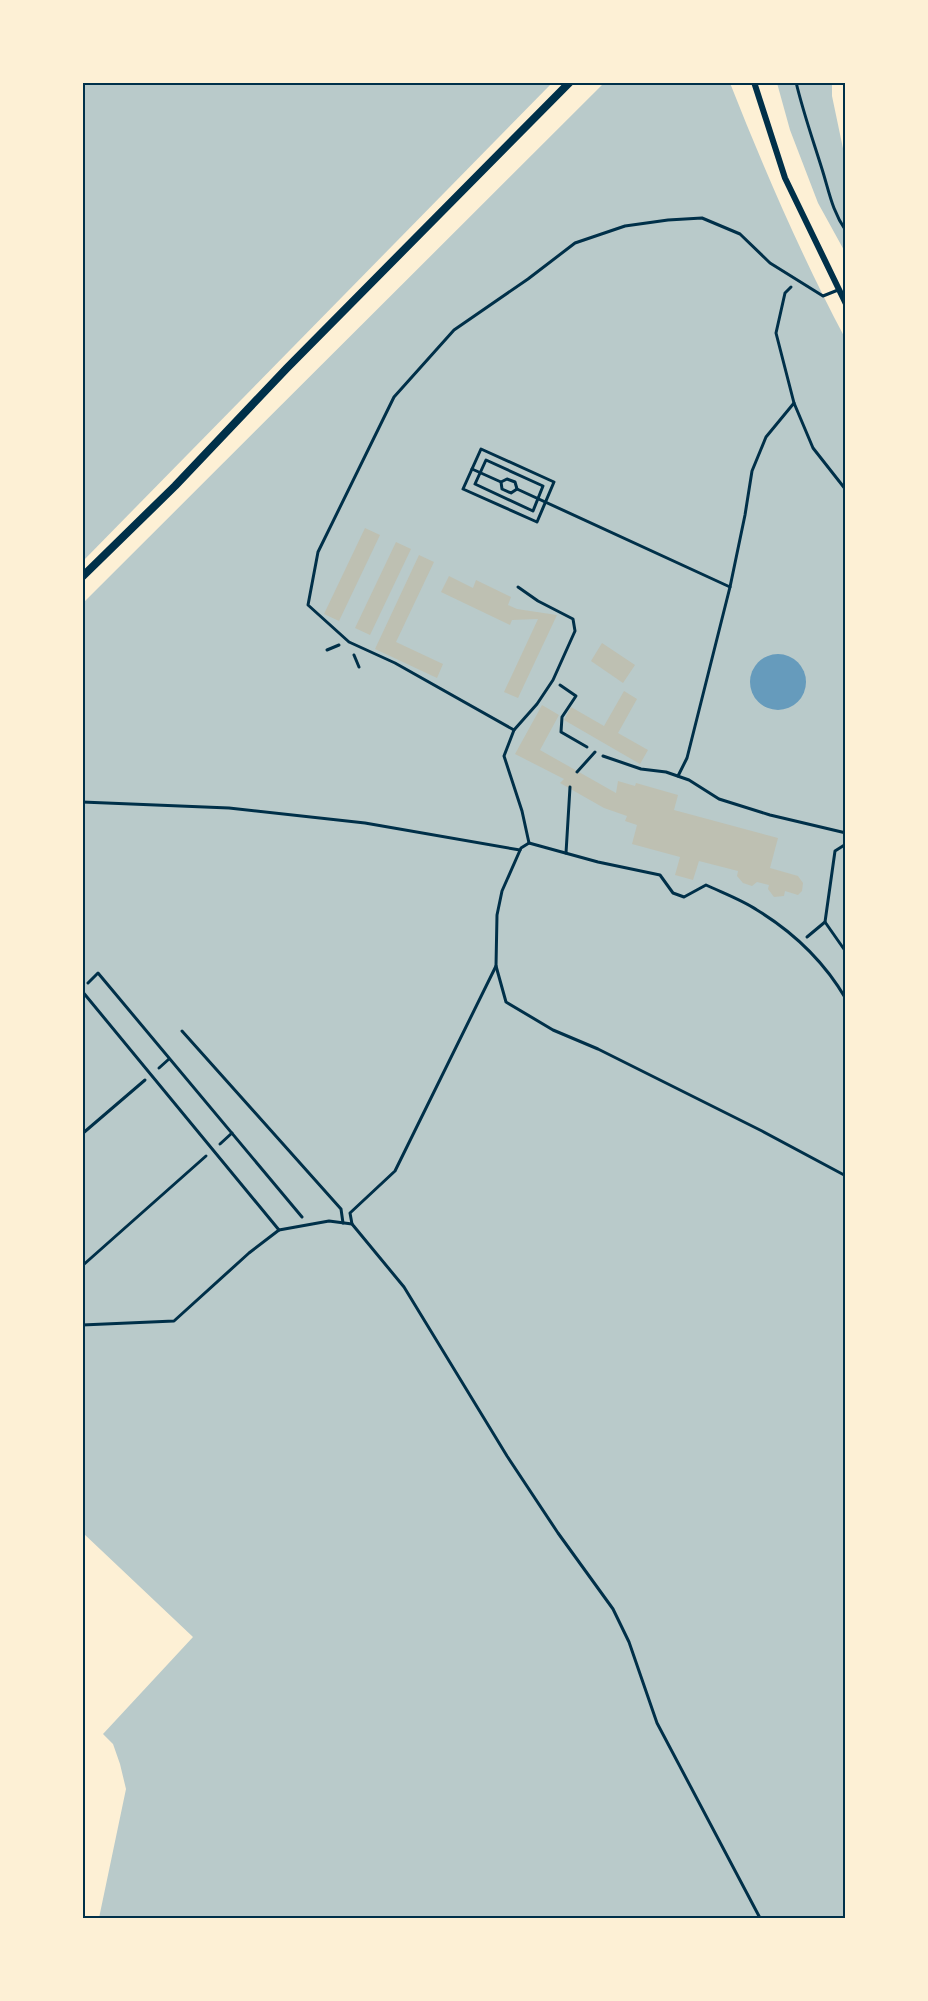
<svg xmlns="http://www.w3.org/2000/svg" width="928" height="2001" font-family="Manrope,sans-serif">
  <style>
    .green { fill: #b9caca }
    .water { fill: #669bbc }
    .building { fill: #bec0b2 }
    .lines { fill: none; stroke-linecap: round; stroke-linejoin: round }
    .path { stroke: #003049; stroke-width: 3 }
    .service { stroke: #003049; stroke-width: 3 }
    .minor { stroke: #003049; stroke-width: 6 }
    .tertiary { stroke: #003049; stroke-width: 8 }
    .neatline { fill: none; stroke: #003049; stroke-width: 2 }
  </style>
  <rect width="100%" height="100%" fill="#fdf0d5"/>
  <g class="green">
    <polygon points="83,82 552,83 83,561 82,83"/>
    <path d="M 604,83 L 730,83 C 764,169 801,255 845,338 L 845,1918 L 99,1918 L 126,1789 L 120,1764 L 113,1744 L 103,1734 L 193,1637 L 83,1533 L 82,604 Z"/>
    <polygon points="777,83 832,83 832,96 845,158 845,252 818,203 790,130"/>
  </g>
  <circle class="water" cx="778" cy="682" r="28"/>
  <g class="building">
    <polygon points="365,528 380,535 339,621 324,614"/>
    <polygon points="396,542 411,549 370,635 355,628"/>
    <polygon points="419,555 434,562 396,642 443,664 437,678 375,649"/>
    <polygon points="449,576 473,588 476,580 511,597 508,605 517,609 557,615 518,698 504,692 538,619 512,620 510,625 441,592"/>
    <polygon points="602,643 635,665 623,683 591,661"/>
    <polygon points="624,691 637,699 618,733 648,750 640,764 564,720 571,707 604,726"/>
    <polygon points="542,705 559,715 540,750 616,793 618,781 635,786 636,783 678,795 674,810 778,838 770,868 798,876 803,883 802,891 798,895 785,891 784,896 774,897 768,889 769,885 757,882 752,886 743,883 737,876 738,871 699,861 693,880 675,875 680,857 632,844 637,825 625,821 627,816 604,808 560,783 564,779 515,754"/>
  </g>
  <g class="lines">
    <g class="path">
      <path d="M 796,82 C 803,112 813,140 822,169 C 829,191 832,211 846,231"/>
      <polyline points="791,287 785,293 776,333 794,403"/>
      <polygon points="481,449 554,482 537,522 463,489"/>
      <polygon points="486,460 543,486 533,511 475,484"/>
      <polyline points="472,469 501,482"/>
      <polygon points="507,479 515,482 517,489 511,493 502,489 501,482"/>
      <polyline points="517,489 730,587"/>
      <polyline points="327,650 339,645"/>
      <polyline points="354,655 359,667"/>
      <polyline points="560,685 576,696 562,717 561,732 587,747"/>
      <polyline points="603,756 641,769 666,772 689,780 719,799 770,815 846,833"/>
      <polyline points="678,776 687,758 730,587 745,515 752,471 766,437 794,403 813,448 846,490"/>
      <polyline points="825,922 846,952"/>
      <polyline points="807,937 825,922 835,851 846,844"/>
      <polyline points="88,983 98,973 302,1217"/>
      <polyline points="159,1068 169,1059"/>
      <polyline points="82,1134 145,1080"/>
      <polyline points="220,1144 232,1133"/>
      <polyline points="82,1266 206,1156"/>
    </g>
    <g class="service">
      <polyline points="518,587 538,601 573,619 575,631 553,680 537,704 514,730 504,756 522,811 529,843"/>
      <polyline points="514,730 395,663 349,642 308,605 318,552 394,397 454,330 528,279 575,243 625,226 668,220 702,218 740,234 770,263 823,296 838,290"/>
      <polyline points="577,772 595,752"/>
      <polyline points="82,802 229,808 365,823 520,850"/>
      <polyline points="566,853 570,787"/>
      <polyline points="82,991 279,1230"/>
      <path d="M 846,999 C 825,963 793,932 757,910 C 742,900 723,893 706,885 L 684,897 L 673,893 L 660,875 L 598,862 L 529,843 L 521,848 L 502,891 L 497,915 L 496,966 L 506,1002 L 553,1030 L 598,1049 L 762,1131 L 846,1176"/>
      <polyline points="182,1031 341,1209 343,1223"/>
      <polyline points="352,1224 350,1213 395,1171 496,966"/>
      <polyline points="82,1325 174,1321 249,1253 279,1230 329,1221 352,1224 404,1287 507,1456 558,1533 613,1609 629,1642 657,1723 760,1918"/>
    </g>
    <polyline class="minor" points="754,82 785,178 846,304"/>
    <polyline class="tertiary" points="82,577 175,486 287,368 570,82"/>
  </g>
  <rect width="928" height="2001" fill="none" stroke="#fdf0d5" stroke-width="168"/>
  <rect x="84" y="84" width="760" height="1833" class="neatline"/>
</svg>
